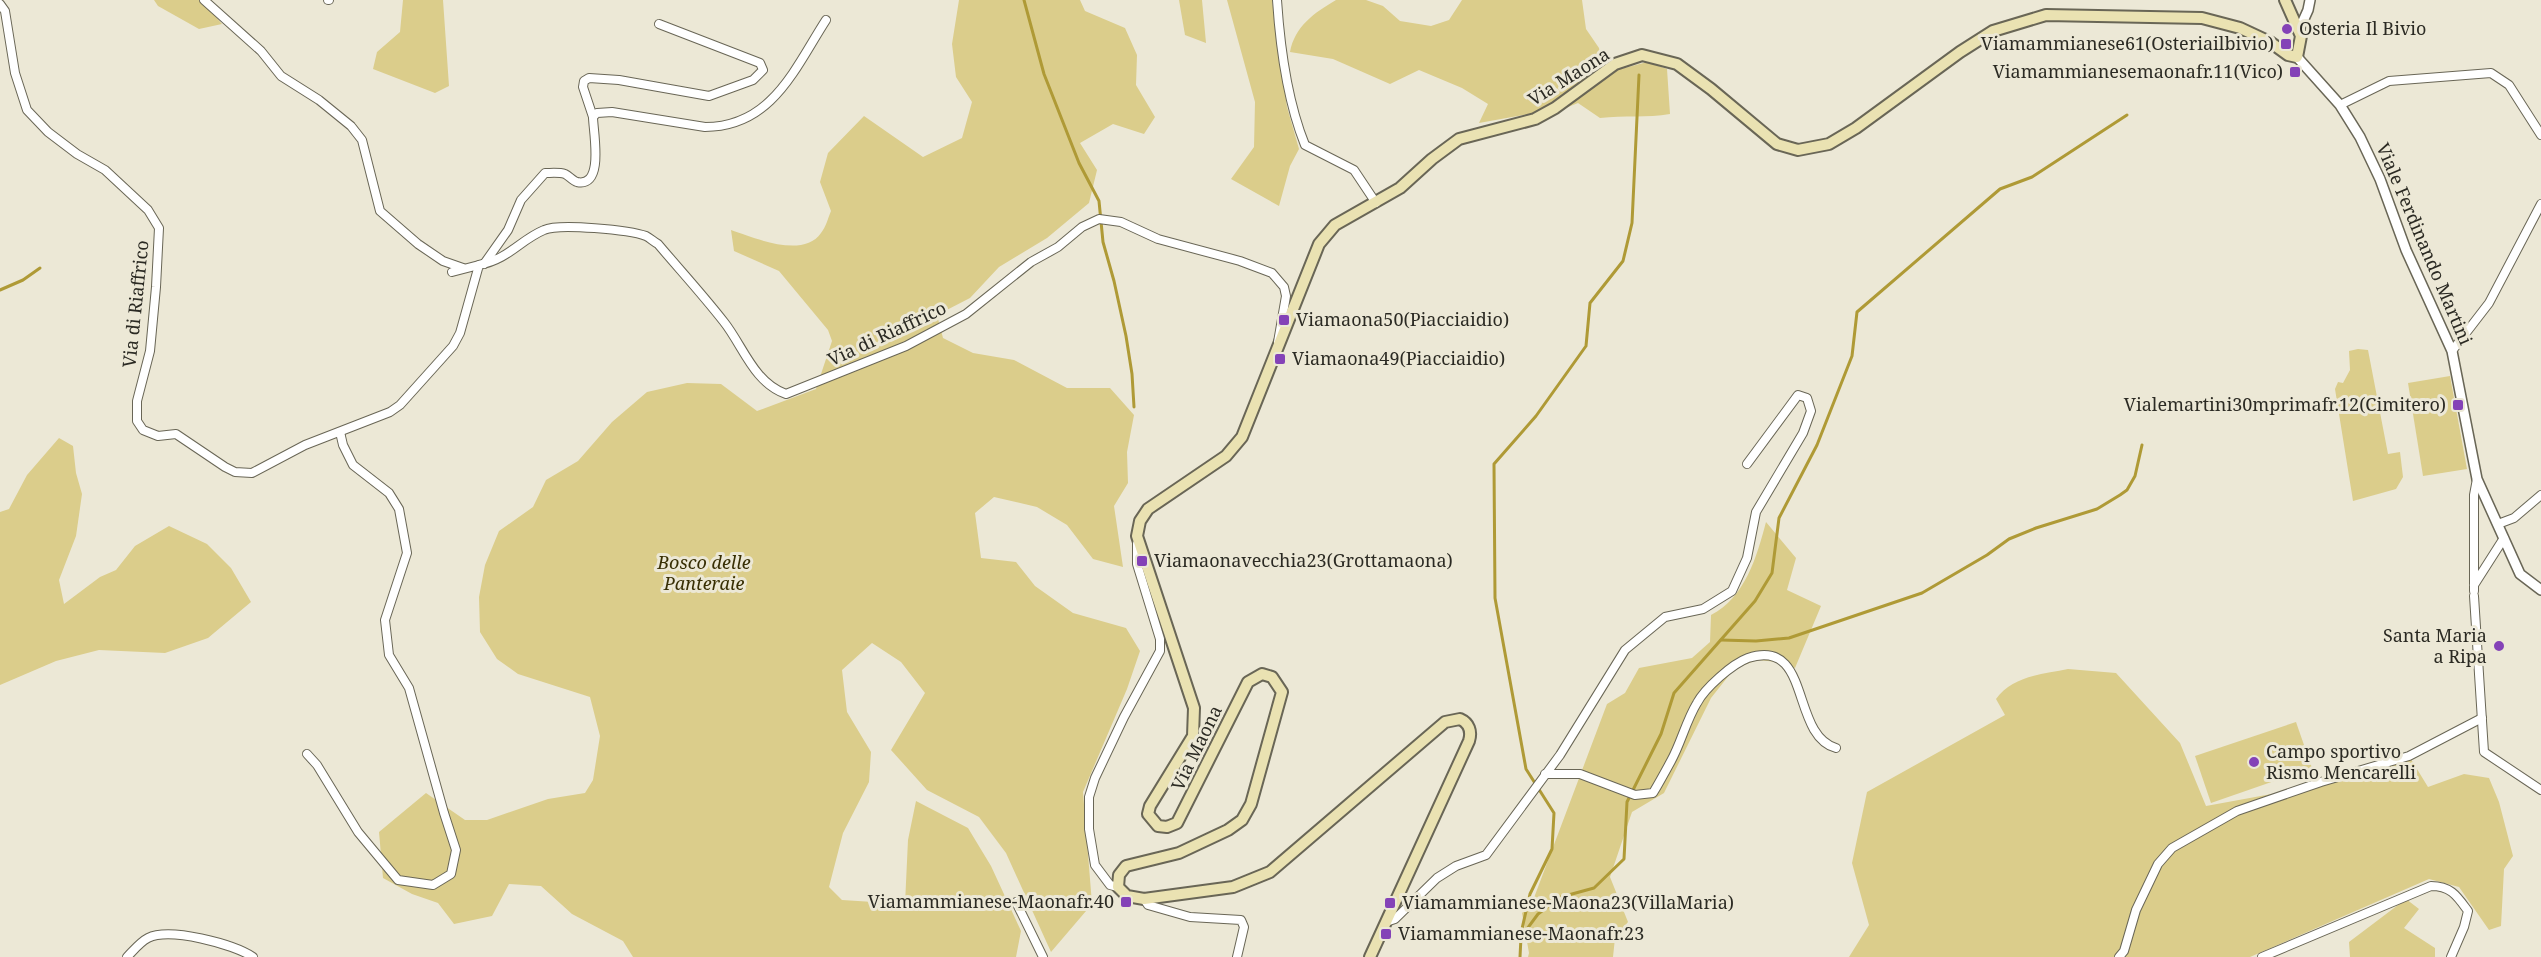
<svg xmlns="http://www.w3.org/2000/svg" width="2541" height="957" font-family="'Noto Serif',serif">
  <style>
    .green { fill: #dbcd8b }
    .lines { fill: none; stroke-linecap: round; stroke-linejoin: round }
    .stream { stroke: #af9a36; stroke-width: 3 }
    .minor-casing { stroke: #696656; stroke-width: 10 }
    .tertiary-casing { stroke: #696656; stroke-width: 12 }
    .secondary-casing { stroke: #696656; stroke-width: 14 }
    .minor { stroke: #fff; stroke-width: 8 }
    .tertiary { stroke: #fff; stroke-width: 9 }
    .secondary { stroke: #eae2b2; stroke-width: 10 }
    .poi-dot { fill: #8442b7; stroke: #ece8d6; stroke-width: 2 }
    .labels { text-anchor: middle; stroke-width: 6; stroke-linejoin: round; paint-order: stroke }
    .poi-label { font-size: 18px; fill: #2b2a23; stroke: #ece8d6; text-anchor: start }
    .street-label { font-size: 18px; fill: #2b2a23; stroke: #ece8d6 }
    .park-label { font-size: 18px; font-style: italic; fill: #382f04; stroke: #ece8d6 }
  </style>
  <rect width="100%" height="100%" fill="#ece8d6"/>
  <g class="green">
    <polygon points="154,0 201,0 222,24 199,29 158,6"/>
    <polygon points="403,0 443,0 449,86 435,93 373,69 377,52 400,32"/>
    <path d="M 959,0 L 1080,0 L 1085,11 L 1125,28 L 1137,55 L 1136,85 L 1155,117 L 1144,134 L 1113,124 L 1080,143 L 1097,170 L 1089,203 L 1047,238 L 999,267 L 970,298 L 937,315 L 943,338 L 973,353 L 1014,360 L 1067,388 L 1110,388 L 1134,415 L 1127,452 L 1128,483 L 1114,506 L 1123,567 L 1093,559 L 1067,525 L 1037,507 L 994,497 L 975,513 L 981,558 L 1016,562 L 1035,586 L 1073,613 L 1126,628 L 1140,651 L 1127,689 L 1083,792 L 1092,904 L 1051,952 L 1006,853 L 979,817 L 927,790 L 891,750 L 925,693 L 901,662 L 872,643 L 842,670 L 847,712 L 871,752 L 869,782 L 843,833 L 829,887 L 842,900 L 905,904 L 908,840 L 916,801 L 968,828 L 991,866 L 1021,931 L 1016,957 L 633,957 L 623,941 L 572,914 L 541,886 L 509,884 L 492,916 L 454,924 L 438,903 L 412,894 L 383,878 L 379,832 L 426,793 L 465,820 L 487,820 L 548,799 L 585,793 L 593,780 L 600,736 L 590,697 L 518,674 L 497,659 L 480,632 L 479,597 L 485,565 L 499,531 L 533,507 L 546,480 L 578,461 L 612,422 L 647,392 L 687,383 L 721,384 L 757,411 L 816,389 L 832,341 L 828,330 L 779,271 L 734,251 L 731,230 C 755,238 803,259 821,233 C 826,227 828,218 831,211 L 820,182 L 828,153 L 864,116 L 923,157 L 962,138 L 972,102 L 956,77 L 952,44 Z"/>
    <polygon points="1179,0 1202,0 1206,43 1185,35"/>
    <polygon points="1227,0 1272,0 1287,107 1299,149 1290,166 1279,206 1231,179 1254,147 1255,102"/>
    <path d="M 1336,0 L 1366,0 L 1383,6 L 1400,21 L 1431,26 L 1449,20 L 1462,0 L 1582,0 L 1586,29 L 1599,48 L 1602,63 L 1621,69 L 1647,62 L 1667,69 L 1670,114 C 1647,118 1624,115 1600,118 L 1578,103 L 1568,107 L 1479,123 L 1488,104 L 1462,88 L 1419,70 L 1390,84 L 1333,59 L 1290,52 C 1295,26 1314,13 1336,0 Z"/>
    <polygon points="2358,349 2368,350 2388,454 2400,452 2403,477 2396,489 2353,501 2335,389 2338,382 2343,383 2350,370 2349,351"/>
    <polygon points="2450,376 2467,469 2423,476 2408,383"/>
    <polygon points="59,438 73,446 76,473 82,494 76,536 59,580 64,604 100,577 116,570 135,546 169,526 207,544 231,568 251,602 208,638 165,653 99,650 56,661 0,685 0,512 9,509 27,475"/>
    <path d="M 1766,522 L 1796,558 L 1787,590 L 1821,606 L 1795,668 L 1778,662 L 1757,660 L 1734,669 L 1711,698 L 1664,793 L 1632,812 L 1610,877 L 1628,922 L 1615,938 L 1613,957 L 1528,957 L 1529,953 L 1522,913 L 1532,903 L 1607,704 L 1625,693 L 1639,668 L 1692,658 L 1710,642 L 1711,615 C 1745,598 1757,556 1766,522 Z"/>
    <path d="M 2068,669 L 2116,673 L 2180,743 L 2206,806 L 2304,788 L 2409,756 L 2428,787 L 2464,774 L 2489,778 L 2499,802 L 2513,856 L 2504,869 L 2501,926 L 2489,930 L 2459,887 L 2429,879 L 2250,957 L 1849,957 L 1869,925 L 1852,863 L 1867,792 L 2005,715 L 1996,699 C 2012,676 2043,674 2068,669 Z"/>
    <polygon points="2296,722 2312,768 2211,803 2195,756"/>
    <polygon points="2406,899 2419,909 2404,928 2435,948 2435,957 2350,957 2349,942"/>
  </g>
  <g class="lines">
    <g class="stream">
      <polyline points="1024,0 1044,74 1079,163 1099,201 1103,242 1114,281 1126,336 1132,374 1134,407"/>
      <polyline points="0,290 23,280 40,268"/>
      <polyline points="1721,640 1756,641 1789,638 1922,593 1987,555 2009,539 2036,528 2097,509 2120,495 2127,490 2135,476 2142,445"/>
      <polyline points="1521,933 1530,894 1552,849 1554,813 1526,769 1495,598 1494,464 1536,416 1586,346 1590,303 1623,261 1632,223 1639,75"/>
      <polyline points="1520,957 1521,937 1538,914 1561,897 1594,888 1624,859 1627,802 1661,734 1674,693 1755,601 1772,573 1779,518 1817,445 1852,356 1857,312 2000,189 2032,177 2127,115"/>
    </g>
    <g class="minor-casing">
      <g id="minor">
        <polyline points="204,0 261,51 281,76 319,100 351,126 362,140 380,211 418,244 443,261 463,268"/>
        <polyline points="328,0 329,0"/>
        <path d="M 1277,0 C 1280,45 1288,103 1305,145 L 1354,170 L 1376,203"/>
        <path d="M 0,4 L 5,11 L 15,73 L 27,110 L 48,132 L 77,154 L 105,170 L 148,210 L 159,228 L 156,287 L 150,351 L 137,401 L 137,421 L 143,430 L 158,436 L 176,434 L 225,467 L 235,472 L 252,473 L 305,445 L 390,412 L 400,405 L 453,346 L 460,333 L 479,265 C 509,259 520,240 544,230 C 559,223 630,230 646,236 C 650,238 654,242 658,244 C 680,270 703,295 724,322 C 743,346 754,383 786,394 L 906,346 L 966,314 L 1031,262 L 1058,247 L 1082,227 L 1099,219 L 1121,222 L 1158,239 L 1240,261 L 1272,273 L 1284,287 L 1286,296 L 1278,342"/>
        <polyline points="2340,105 2389,81 2491,73 2509,85 2541,135"/>
        <polyline points="593,117 583,87 584,81 589,78 619,80 709,96 753,80 763,70 760,63 659,24"/>
        <path d="M 484,264 L 508,230 L 521,200 L 545,173 C 551,173 559,172 565,174 C 569,176 573,181 577,182 C 605,188 593,131 593,117 L 597,113 L 612,112 L 705,127 C 772,127 795,68 826,20"/>
        <polyline points="452,272 479,265"/>
        <polyline points="2452,351 2489,303 2541,204"/>
        <polyline points="2498,524 2514,518 2541,495"/>
        <polyline points="2474,585 2504,538"/>
        <polyline points="2474,591 2474,495 2477,479"/>
        <polyline points="2474,596 2484,752 2541,790"/>
        <polyline points="307,754 317,765 358,832 398,880 433,885 451,874 456,850 444,813 409,688 389,655 385,620 407,553 399,509 389,493 353,465 343,445 340,432"/>
        <path d="M 1545,774 L 1580,774 L 1635,795 L 1653,793 C 1659,783 1665,772 1671,761 C 1681,743 1686,721 1697,703 C 1705,688 1732,664 1748,658 C 1812,637 1790,735 1836,748"/>
        <polyline points="1118,887 1110,885 1095,865 1089,829 1089,797 1095,778 1124,717 1160,651 1160,639 1137,564 1137,544"/>
        <polyline points="1144,899 1148,905 1190,917 1241,920 1244,927 1237,957"/>
        <polyline points="1016,902 1043,957"/>
        <polyline points="1386,922 1395,919 1437,878 1456,866 1486,855 1560,755 1625,650 1665,617 1703,609 1732,591 1747,558 1756,512 1803,433 1811,411 1807,398 1798,395 1747,464"/>
        <path d="M 127,957 C 133,951 140,942 148,938 C 170,927 233,944 253,957"/>
        <polyline points="2119,957 2124,951 2136,910 2158,864 2172,848 2237,811 2321,782 2409,756 2482,718"/>
        <path d="M 2262,957 L 2431,886 C 2451,886 2457,896 2468,911 L 2464,927 L 2451,957"/>
      </g>
    </g>
    <g class="tertiary-casing">
      <g id="tertiary">
        <polyline points="2299,30 2308,10 2310,0"/>
        <polyline points="2297,57 2340,105 2360,137 2380,179 2406,250 2452,351 2477,479 2520,574 2541,590"/>
      </g>
    </g>
    <g class="secondary-casing">
      <path id="secondary" d="M 1370,957 L 1469,741 C 1472,731 1469,723 1460,719 L 1445,722 L 1270,872 L 1233,887 L 1144,899 L 1127,896 L 1118,887 L 1119,875 L 1126,866 L 1179,853 L 1228,830 L 1242,820 L 1251,804 L 1282,692 L 1272,677 L 1262,674 L 1248,682 L 1177,823 L 1167,827 L 1158,826 L 1148,814 L 1150,806 L 1193,736 L 1194,708 L 1137,536 L 1140,521 L 1148,509 L 1226,456 L 1242,437 L 1319,244 L 1335,225 L 1400,188 L 1432,159 L 1459,139 L 1535,119 L 1555,108 L 1615,64 L 1642,55 L 1677,64 L 1711,89 L 1777,144 L 1798,150 L 1829,144 L 1856,128 L 1960,52 L 1993,31 L 2046,15 L 2202,18 L 2240,28 L 2270,42 L 2288,55 L 2297,57 L 2301,36 L 2285,0"/>
    </g>
    <use href="#minor" class="minor"/>
    <use href="#tertiary" class="tertiary"/>
    <use href="#secondary" class="secondary"/>
  </g>
  <g class="poi-dot">
    <circle cx="2287" cy="29" r="6"/>
    <rect x="2280" y="38" width="12" height="12" rx="3"/>
    <rect x="2289" y="66" width="12" height="12" rx="3"/>
    <rect x="1278" y="314" width="12" height="12" rx="3"/>
    <rect x="1274" y="353" width="12" height="12" rx="3"/>
    <rect x="2452" y="399" width="12" height="12" rx="3"/>
    <rect x="1136" y="555" width="12" height="12" rx="3"/>
    <circle cx="2499" cy="646" r="6"/>
    <circle cx="2254" cy="762" r="6"/>
    <rect x="1120" y="896" width="12" height="12" rx="3"/>
    <rect x="1384" y="897" width="12" height="12" rx="3"/>
    <rect x="1380" y="928" width="12" height="12" rx="3"/>
  </g>
  <g class="labels">
    <g class="poi-label">
      <text x="2299" y="35">Osteria Il Bivio</text>
      <text x="2274" y="50" text-anchor="end">Viamammianese61(Osteriailbivio)</text>
      <text x="2283" y="78" text-anchor="end">Viamammianesemaonafr.11(Vico)</text>
      <text x="1296" y="326">Viamaona50(Piacciaidio)</text>
      <text x="1292" y="365">Viamaona49(Piacciaidio)</text>
      <text x="2446" y="411" text-anchor="end">Vialemartini30mprimafr.12(Cimitero)</text>
      <text x="1154" y="567">Viamaonavecchia23(Grottamaona)</text>
      <text x="2487" y="642" text-anchor="end">Santa Maria<tspan x="2487" dy="21">a Ripa</tspan></text>
      <text x="2266" y="758">Campo sportivo<tspan x="2266" dy="21">Rismo Mencarelli</tspan></text>
      <text x="1114" y="908" text-anchor="end">Viamammianese-Maonafr.40</text>
      <text x="1402" y="909">Viamammianese-Maona23(VillaMaria)</text>
      <text x="1398" y="940">Viamammianese-Maonafr.23</text>
    </g>
    <g class="street-label">
      <text transform="translate(1569 77) rotate(-32)" y="6">Via Maona</text>
      <text transform="translate(2424 244) rotate(67)" y="6">Viale Ferdinando Martini</text>
      <text transform="translate(136 304) rotate(-84)" y="6">Via di Riaffrico</text>
      <text transform="translate(887 334) rotate(-25)" y="6">Via di Riaffrico</text>
      <text transform="translate(1197 748) rotate(-64)" y="6">Via Maona</text>
    </g>
    <g class="park-label">
      <text x="704" y="569">Bosco delle<tspan x="704" dy="21">Panteraie</tspan></text>
    </g>
  </g>
</svg>
